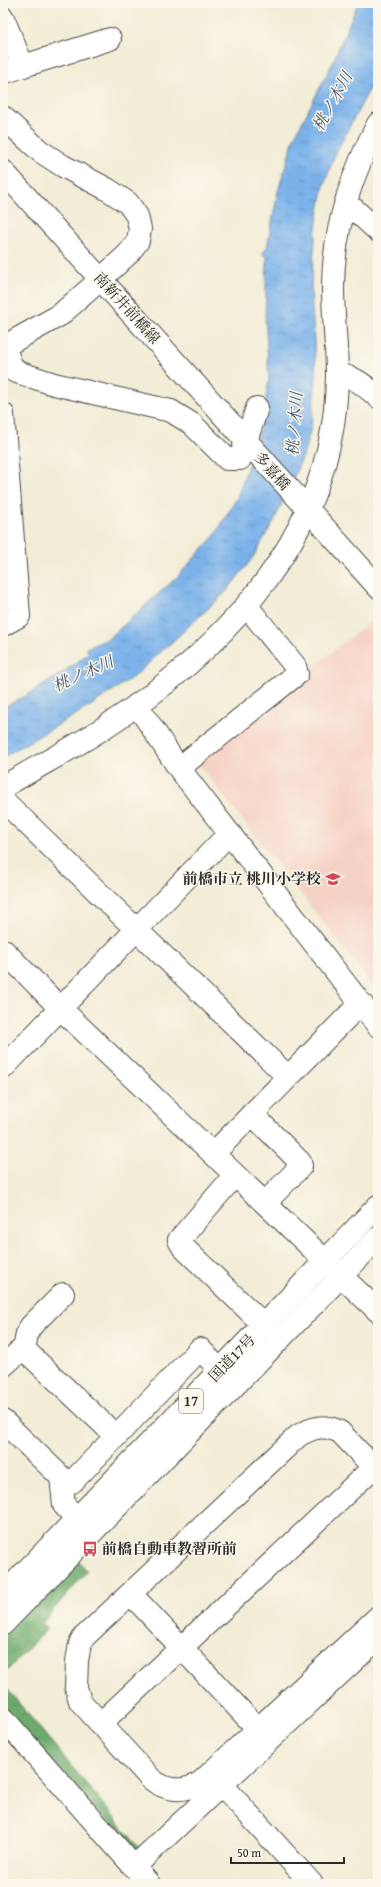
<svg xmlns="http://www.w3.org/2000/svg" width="381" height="1887" font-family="'Gentium Book Plus','Noto Serif JP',serif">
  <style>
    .built { fill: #f6d2c4 }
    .forest { fill: url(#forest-crowns); stroke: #4c6a4c }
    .water { fill: url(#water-ripples); stroke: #536e8a }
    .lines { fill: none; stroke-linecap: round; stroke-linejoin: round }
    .minor-casing { stroke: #494845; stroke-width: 24 }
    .major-casing { stroke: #494845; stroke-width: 24 }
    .highway-casing { stroke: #494845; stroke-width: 24 }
    .minor { stroke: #fff; stroke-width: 22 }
    .major { stroke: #fff; stroke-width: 22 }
    .highway { stroke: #fff; stroke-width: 22 }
    .labels { text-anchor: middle; stroke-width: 3; stroke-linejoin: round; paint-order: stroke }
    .shield { fill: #fbf7ec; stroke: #696865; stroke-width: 1 }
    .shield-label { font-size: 14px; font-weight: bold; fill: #2b2b2b }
    .street-label { font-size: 15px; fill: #2b2b2b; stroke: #fbf7ec }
    .poi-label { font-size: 15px; font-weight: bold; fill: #2b2b2b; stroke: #fbf7ec; text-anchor: end }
    .water-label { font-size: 16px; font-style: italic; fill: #475a6e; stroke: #fbf7ec }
  </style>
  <defs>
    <pattern id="forest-crowns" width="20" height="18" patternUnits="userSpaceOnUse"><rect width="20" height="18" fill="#6daa6c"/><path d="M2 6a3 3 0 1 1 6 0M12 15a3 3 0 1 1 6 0" fill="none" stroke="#5a8b59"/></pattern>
    <pattern id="water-ripples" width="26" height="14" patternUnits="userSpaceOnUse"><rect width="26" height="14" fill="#7bb2ea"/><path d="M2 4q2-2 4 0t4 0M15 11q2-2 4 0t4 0" fill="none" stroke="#6591be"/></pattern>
  </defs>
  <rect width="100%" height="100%" fill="#fbf7ec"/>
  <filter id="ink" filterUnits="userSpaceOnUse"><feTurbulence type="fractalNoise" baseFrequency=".025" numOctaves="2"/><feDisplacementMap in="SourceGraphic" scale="8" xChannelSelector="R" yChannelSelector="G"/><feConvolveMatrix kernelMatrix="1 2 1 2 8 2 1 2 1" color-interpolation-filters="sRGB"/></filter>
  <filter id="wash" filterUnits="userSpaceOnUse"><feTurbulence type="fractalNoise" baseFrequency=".012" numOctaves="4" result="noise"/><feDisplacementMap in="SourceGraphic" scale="16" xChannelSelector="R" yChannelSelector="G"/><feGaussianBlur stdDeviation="0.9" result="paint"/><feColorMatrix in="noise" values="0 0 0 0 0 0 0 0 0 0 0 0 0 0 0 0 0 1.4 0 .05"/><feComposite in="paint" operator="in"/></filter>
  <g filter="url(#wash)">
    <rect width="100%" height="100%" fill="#f2edd6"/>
    <polygon class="built" points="374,619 378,623 378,992 199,765 200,755"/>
    <g class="forest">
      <polygon points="76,1557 87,1571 42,1623 47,1629 3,1675 3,1632"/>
      <polygon points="3,1684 143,1852 139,1856 3,1710"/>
    </g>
    <path class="water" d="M 358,3 L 378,3 L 378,73 L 335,154 L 324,185 L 316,228 L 311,286 L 316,377 L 311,428 L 303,456 L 275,519 L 252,559 L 226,592 L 136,675 L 87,708 L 3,757 L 3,707 C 34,694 62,673 89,653 L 86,648 L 108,639 L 177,577 L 215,535 L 237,498 L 261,426 L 269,379 L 265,316 L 267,256 L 262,254 L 267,247 L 278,191 L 294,138 L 332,64 Z"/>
  </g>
  <g filter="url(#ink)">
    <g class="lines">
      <g class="minor-casing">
        <g id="minor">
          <polyline points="3,18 23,66 3,73"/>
          <polyline points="23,66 110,39"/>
          <polyline points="3,117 40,151 63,166 107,189 128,203 137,216 140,229 138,241 128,254 101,279 60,315 3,347"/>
          <polyline points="345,206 355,210 378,231"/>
          <polyline points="4,347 14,371 54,384 171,411 192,424 227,459 240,459 257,408"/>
          <path d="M 337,375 C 354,375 366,387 378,397"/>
          <polyline points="3,414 19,616 3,625"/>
          <polyline points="137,705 178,767 378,1026"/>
          <polyline points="179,768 297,674 295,666 250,610 249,604"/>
          <path d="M 3,787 C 36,767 70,750 102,729 C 227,648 336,532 337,375 C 337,346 333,317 333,288 C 333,230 351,175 378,124"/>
          <polyline points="3,800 288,1077"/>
          <polyline points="3,950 61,1009 378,1311"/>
          <polyline points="3,1068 221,842 231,835"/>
          <polyline points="252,1114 300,1162 301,1166 265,1203"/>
          <polyline points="213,1154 348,1016 362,1004"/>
          <polyline points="235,1175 179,1240 183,1247 264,1325"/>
          <polyline points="24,1351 27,1333 31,1326 63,1294"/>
          <polyline points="3,1366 20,1351 29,1354 116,1436"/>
          <polyline points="3,1421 61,1477 64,1505 77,1519"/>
          <path d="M 378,1472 L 340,1432 C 324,1424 313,1427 298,1436 L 84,1637 L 80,1644 L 77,1661 L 76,1687 L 80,1701 L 151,1779 C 166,1791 184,1793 201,1782 L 378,1617"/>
          <polyline points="63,1483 72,1482 200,1349 220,1370"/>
          <polyline points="131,1594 258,1729"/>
          <polyline points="3,1718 149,1884"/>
          <polyline points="100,1724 374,1467"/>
          <polyline points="222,1785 312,1884"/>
          <polyline points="134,1867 378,1638"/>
        </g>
      </g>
      <g class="major-casing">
        <polyline id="major" points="3,171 378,587"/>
      </g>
      <g class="highway-casing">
        <g id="highway">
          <polyline points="3,1595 378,1206"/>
          <polyline points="3,1624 378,1238"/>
        </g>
      </g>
      <use href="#minor" class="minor"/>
      <use href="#major" class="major"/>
      <use href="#highway" class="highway"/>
    </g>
  </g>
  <defs>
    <g id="school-bare" transform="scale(1.2)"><path d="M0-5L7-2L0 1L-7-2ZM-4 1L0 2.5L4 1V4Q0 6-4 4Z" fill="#d1495b" stroke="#fbf7ec" stroke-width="2.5" paint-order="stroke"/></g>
    <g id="bus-bare" transform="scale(1.2)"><path d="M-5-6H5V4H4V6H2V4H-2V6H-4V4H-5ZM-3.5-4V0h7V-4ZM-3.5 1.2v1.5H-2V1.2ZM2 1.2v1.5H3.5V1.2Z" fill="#d1495b" stroke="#fbf7ec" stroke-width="2.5" paint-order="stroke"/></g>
  </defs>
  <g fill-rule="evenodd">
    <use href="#school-bare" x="333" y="879"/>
    <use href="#bus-bare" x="90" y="1549"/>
  </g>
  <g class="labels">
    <rect class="shield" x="179" y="1389" width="24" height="24" rx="3"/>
    <g class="shield-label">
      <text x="191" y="1406">17</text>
    </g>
    <g class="street-label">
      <text transform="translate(127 308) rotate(48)" y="5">南新井前橋線</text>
      <text transform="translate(272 471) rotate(48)" y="5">多嘉橋</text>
      <text transform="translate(232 1358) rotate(-46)" y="5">国道17号</text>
    </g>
    <g class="poi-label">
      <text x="321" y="884">前橋市立 桃川小学校</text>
      <text x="102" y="1554" text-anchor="start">前橋自動車教習所前</text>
    </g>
    <g class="water-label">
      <text transform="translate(332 101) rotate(-61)" y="6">桃ノ木川</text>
      <text transform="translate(294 424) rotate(-86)" y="6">桃ノ木川</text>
      <text transform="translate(83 673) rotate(-24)" y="6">桃ノ木川</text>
    </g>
  </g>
  <rect width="381" height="1887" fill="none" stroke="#fbf7ec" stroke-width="16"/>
  <path d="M231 1857v6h113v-6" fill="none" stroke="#2b2b2b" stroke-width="2"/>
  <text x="237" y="1857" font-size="12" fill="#2b2b2b" stroke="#fbf7ec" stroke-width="3" paint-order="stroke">50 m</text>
</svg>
